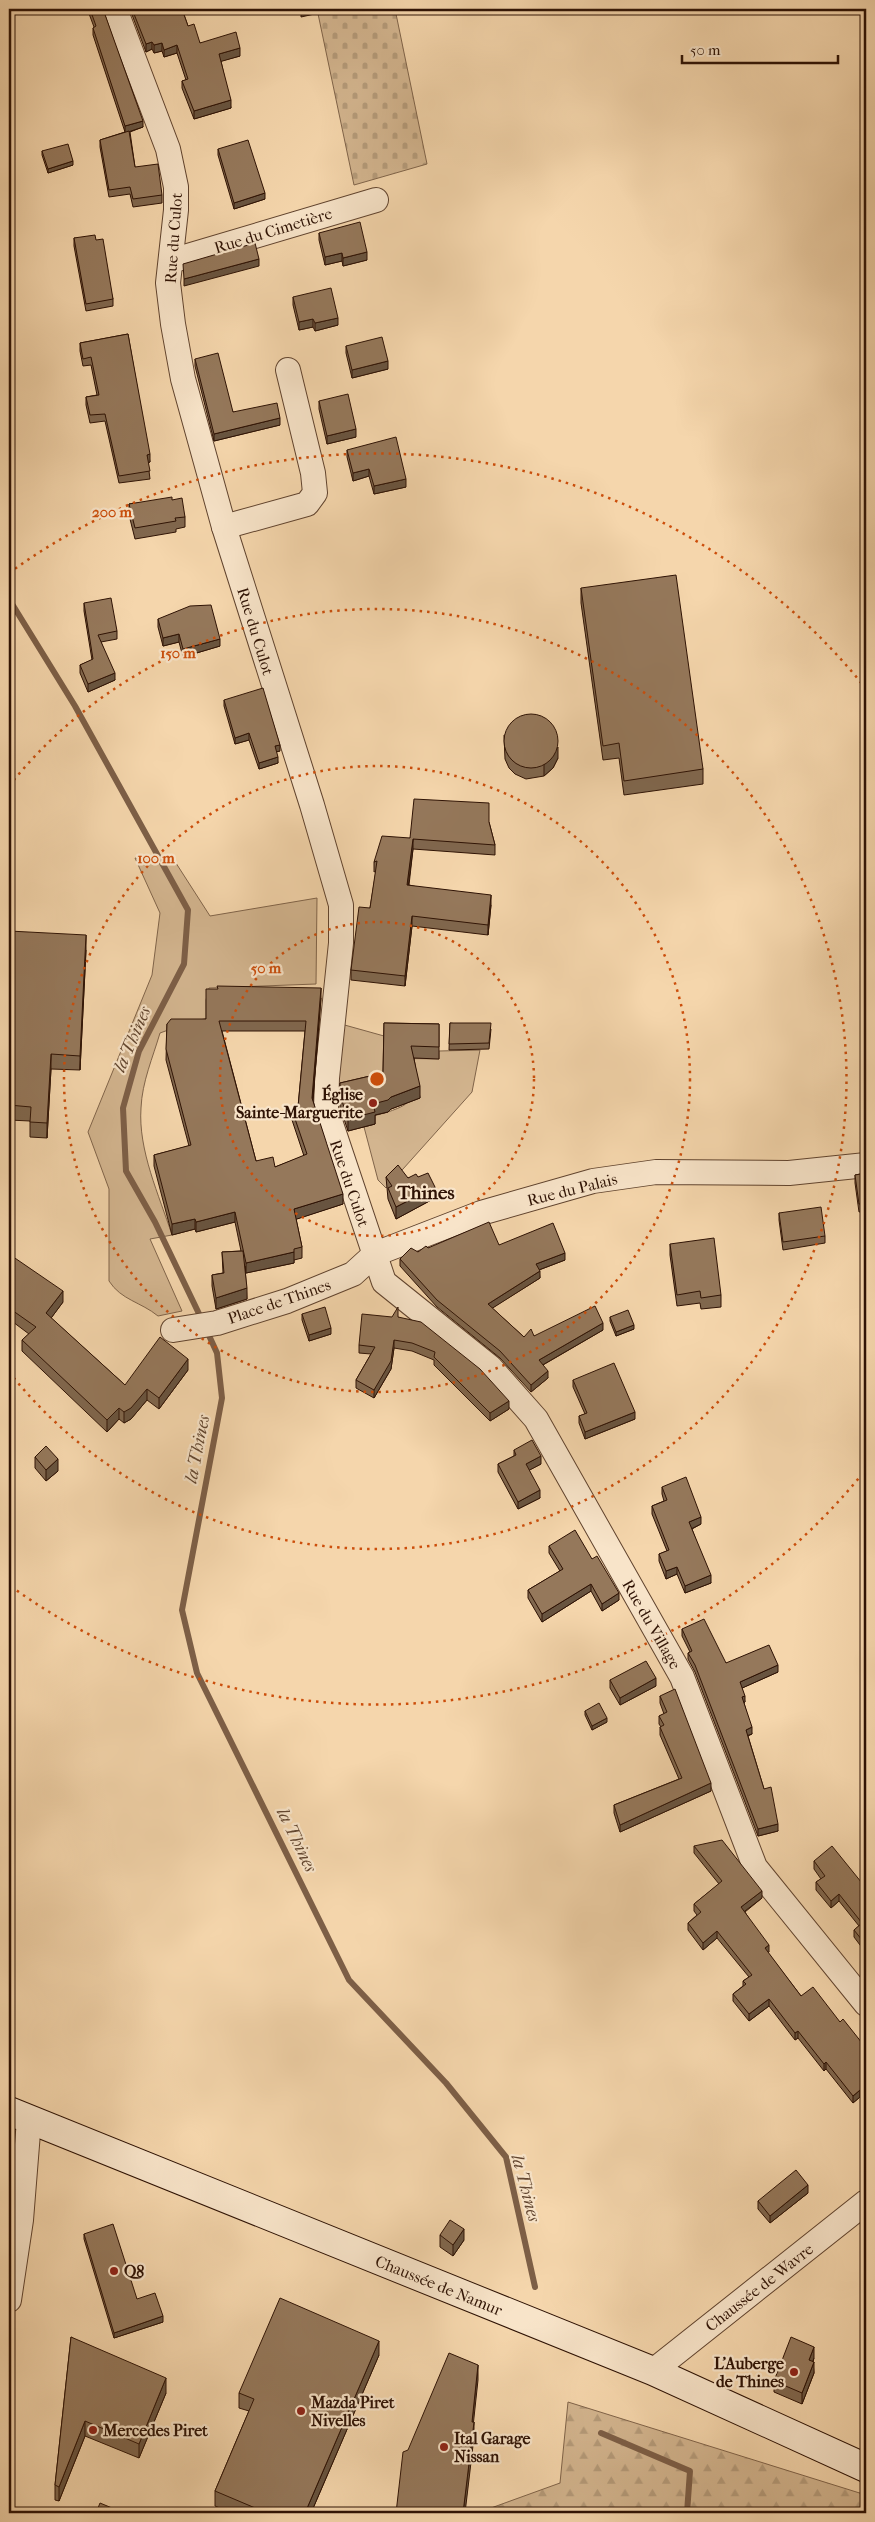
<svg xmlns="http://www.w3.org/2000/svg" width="875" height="2522" font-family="'IM FELL French Canon',serif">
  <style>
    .green { fill: #d3b58f; stroke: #80644a }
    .forest { fill: url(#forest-firs); stroke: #80644a }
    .cemetery { fill: url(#cemetery-stones); stroke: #80644a }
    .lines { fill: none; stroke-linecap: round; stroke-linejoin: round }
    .stream { stroke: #7d5f47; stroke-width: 6 }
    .street-casing { stroke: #60432e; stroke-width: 26 }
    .secondary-casing { stroke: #2e1204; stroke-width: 30 }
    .street { stroke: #f8e4c9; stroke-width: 24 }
    .secondary { stroke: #f8e4c9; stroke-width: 28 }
    .wall { fill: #80674e; stroke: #2e1204; fill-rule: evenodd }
    .shaded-wall { fill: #685440; stroke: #2e1204 }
    .building { fill: #95785b; stroke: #2e1204; fill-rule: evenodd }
    .ring { fill: none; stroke: #cc4e0b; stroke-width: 2.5; stroke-dasharray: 2.5 5 }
    .poi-dot { fill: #8f2418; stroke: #f8e4c9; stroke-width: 2 }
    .labels { text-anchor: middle; stroke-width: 4.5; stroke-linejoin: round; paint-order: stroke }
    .street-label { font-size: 16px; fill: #2e1204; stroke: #f8e4c9 }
    .poi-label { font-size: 16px; font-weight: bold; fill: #2e1204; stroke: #f8e4c9; text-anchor: start }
    .water-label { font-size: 18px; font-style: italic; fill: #624630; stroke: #f8e4c9 }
    .quarter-label { font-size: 19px; font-weight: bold; fill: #2e1204; stroke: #f8e4c9 }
    .centre { fill: #cc4e0b; stroke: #f8e4c9; stroke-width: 2.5 }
    .ring-label { font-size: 15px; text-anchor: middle; font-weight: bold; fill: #cc4e0b; stroke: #f8e4c9; stroke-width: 4.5; stroke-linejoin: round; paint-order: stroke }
  </style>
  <defs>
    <pattern id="forest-firs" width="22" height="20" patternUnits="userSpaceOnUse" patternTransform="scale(1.25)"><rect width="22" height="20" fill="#d3b58f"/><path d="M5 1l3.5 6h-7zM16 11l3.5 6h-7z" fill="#b59b7a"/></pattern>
    <pattern id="cemetery-stones" width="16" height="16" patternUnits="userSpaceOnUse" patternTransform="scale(1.25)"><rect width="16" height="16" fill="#d3b58f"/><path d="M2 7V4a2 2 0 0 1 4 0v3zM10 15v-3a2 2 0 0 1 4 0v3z" fill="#b59b7a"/></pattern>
  </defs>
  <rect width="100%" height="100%" fill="#f5d6ac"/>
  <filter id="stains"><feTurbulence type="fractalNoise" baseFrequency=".004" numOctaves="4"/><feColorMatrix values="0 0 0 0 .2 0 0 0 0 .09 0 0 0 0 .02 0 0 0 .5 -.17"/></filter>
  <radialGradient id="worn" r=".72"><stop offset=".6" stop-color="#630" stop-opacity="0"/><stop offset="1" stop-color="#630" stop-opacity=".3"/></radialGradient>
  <g class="green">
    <path d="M 135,858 L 174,860 L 210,916 L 317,898 L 316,984 L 209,988 L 206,1000 L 206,1030 L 171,1029 L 160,1033 C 153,1057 142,1082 141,1108 C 138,1150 159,1195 172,1235 L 150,1239 L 182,1311 L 158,1316 C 141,1302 121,1300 109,1281 L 109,1189 L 88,1132 L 152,975 L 160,913 Z"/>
    <path d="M 341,1024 L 384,1036 L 384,1058 L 439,1059 L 439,1051 L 480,1050 L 472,1092 L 386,1188 L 378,1180 L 364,1127 L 375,1124 L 373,1116 C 382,1114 404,1108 409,1101 L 383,1085 L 337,1096 Z"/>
  </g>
  <polygon class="forest" points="568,2402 866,2495 866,2513 490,2513 491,2508 560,2483"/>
  <polygon class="cemetery" points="317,9 395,9 427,164 354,185"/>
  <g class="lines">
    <g class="stream">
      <polyline points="9,599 75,706 188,910 184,964 139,1051 123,1108 126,1171 155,1222 202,1320"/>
      <polyline points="206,1329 217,1353 222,1398 182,1610 197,1673 349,1980 446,2083 506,2157 535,2287"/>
      <polyline points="601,2433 690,2471 687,2513"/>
    </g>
    <g class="street-casing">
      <g id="street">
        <polyline points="115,9 168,149 176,187 176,210 168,283 173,324 183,379 224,527 312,805 341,905 341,943 327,1078 326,1109 384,1282 490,1367 536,1419 682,1677 755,1867 866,2004"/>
        <polyline points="171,261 376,200"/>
        <polyline points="224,527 307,504 315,493 313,473 288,370"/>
        <polyline points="173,1330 217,1323 287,1301 353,1274 375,1254 481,1213 593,1181 656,1172 789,1173 866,1165"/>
        <polyline points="9,2300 21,2220 29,2120"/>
        <polyline points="653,2371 866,2202"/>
      </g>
    </g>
    <g class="secondary-casing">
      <polyline id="secondary" points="9,2111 653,2371 866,2468"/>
    </g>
    <use href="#street" class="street"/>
    <use href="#secondary" class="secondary"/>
  </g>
  <g class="wall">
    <polygon points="88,9 103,9 143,127 130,132 135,167 162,195 162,203 133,207 130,194 109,197 100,147 100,140 125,132 93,35 93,28 94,27 88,11"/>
    <polygon points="131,9 182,9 188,26 200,43 240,56 221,61 231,108 194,119 182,88 182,81 186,80 177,53 164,57 162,51 154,53 152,49 146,52 131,12"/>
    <polygon points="218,149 265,199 234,209 218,155"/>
    <polygon points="42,151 73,165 48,173 42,155"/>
    <polygon points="319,233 367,260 343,266 342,261 325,265 319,240"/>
    <polygon points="74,238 96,240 113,299 113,306 86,311 74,246"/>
    <polygon points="293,297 338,325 315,331 313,327 299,330 293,305"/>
    <polygon points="128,334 150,462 148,463 150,479 119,483 105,421 90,423 86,405 86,397 97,395 91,365 83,366 80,351 80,343"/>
    <polygon points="346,346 388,369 352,378 346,353"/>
    <polygon points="195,359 233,412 280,425 214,441 195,366"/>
    <polygon points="319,401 356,437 327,444 319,409"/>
    <polygon points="347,450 406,487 374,494 369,476 353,481 347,457"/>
    <polygon points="172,500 185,517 185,527 176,529 176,532 135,539 129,515 129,504"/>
    <polygon points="581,588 703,769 703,784 624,795 619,758 603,760 581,603"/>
    <polygon points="84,603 117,631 117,639 101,642 115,680 88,692 80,673 80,665 92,660 84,611"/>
    <polygon points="158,619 220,646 183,657 179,642 163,646 158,627"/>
    <polygon points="224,700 280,751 276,752 278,763 259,769 249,740 235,744 224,706"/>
    <polygon points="504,735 558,758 553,768 544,776 526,779 515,774 509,768 505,759"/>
    <polygon points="489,822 495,845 495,855 413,849 409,885 491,905 488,935 412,926 405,986 351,980 351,970 370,908 376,871 374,872 374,862 410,838"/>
    <polygon points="9,931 86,950 80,1070 51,1069 47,1138 30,1137 30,1121 9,1120"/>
    <path d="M 321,998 L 313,1101 L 343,1204 L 296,1219 L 302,1247 L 302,1258 L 294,1260 L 294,1263 L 246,1273 L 245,1266 L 247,1299 L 216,1309 L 212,1286 L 212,1275 L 223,1273 L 222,1252 L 241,1251 L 235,1222 L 196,1232 L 195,1229 L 172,1235 L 154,1166 L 154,1155 L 189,1146 L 166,1060 L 167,1024 L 206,1019 ZM 222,1031 L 305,1031 L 298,1107 L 292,1110 L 292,1120 L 304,1156 L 275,1167 L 256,1161 Z"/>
    <polygon points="384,1023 439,1024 439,1059 414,1058 420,1098 391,1109 388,1112 375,1115 375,1124 348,1131 340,1107 340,1083 383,1073"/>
    <polygon points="450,1023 491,1029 489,1049 449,1050"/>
    <polygon points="866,1173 866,1211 859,1212 855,1183 855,1175"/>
    <polygon points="386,1177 408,1178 418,1177 435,1198 396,1219 388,1199"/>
    <polygon points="779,1213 825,1236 825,1243 783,1250 779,1220"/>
    <polygon points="670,1244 721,1295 721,1307 701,1309 700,1303 677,1306 670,1255"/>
    <polygon points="499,1245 565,1260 539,1270 540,1278 492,1308 524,1337 603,1330 543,1365 548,1378 531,1392 500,1358 437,1307 400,1266 400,1259 428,1248"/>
    <polygon points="9,1254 63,1302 51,1318 125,1385 188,1370 159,1409 147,1400 131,1419 124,1423 119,1419 107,1432 22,1351 22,1340 29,1334 9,1319"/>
    <polygon points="302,1314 331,1334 309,1341 302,1320"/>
    <polygon points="398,1317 509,1409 490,1421 434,1365 434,1360 412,1351 394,1348 391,1369 374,1398 356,1388 356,1380 371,1354 359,1353 359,1345"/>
    <polygon points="610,1317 634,1329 616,1336 610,1321"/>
    <polygon points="573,1380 635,1419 585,1439 579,1423 579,1416 585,1414 573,1387"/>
    <polygon points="514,1450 541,1464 529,1470 540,1498 518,1509 498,1472 498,1464 514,1456"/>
    <polygon points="35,1457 58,1471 46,1481 35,1468"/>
    <polygon points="662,1487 701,1524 692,1529 711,1583 685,1593 677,1574 666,1579 659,1561 659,1554 667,1551 652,1514 652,1506 664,1501 662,1494"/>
    <polygon points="549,1546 592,1559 619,1600 602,1611 591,1591 542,1622 528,1598 528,1590 560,1571 549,1553"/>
    <polygon points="682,1629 726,1663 778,1672 742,1688 745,1702 744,1703 752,1734 748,1736 764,1789 778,1831 758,1836 695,1672 688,1659 688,1653 690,1652 682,1636"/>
    <polygon points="610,1680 656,1686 620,1705 610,1688"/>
    <polygon points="660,1696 711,1791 620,1832 614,1813 614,1805 679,1779 660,1735 660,1727 661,1727 659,1724 659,1716 664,1714 660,1703"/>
    <polygon points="585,1711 607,1722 592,1730 585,1715"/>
    <polygon points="694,1846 762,1898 745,1912 769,1952 768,1953 801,1996 840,2022 866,2048 866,2106 860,2097 853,2103 826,2069 824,2071 798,2038 795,2040 769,2006 749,2021 733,2001 733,1994 743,1986 743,1981 749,1977 717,1938 703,1950 688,1930 688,1923 697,1915 694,1911 694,1904 719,1884 694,1853"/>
    <polygon points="814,1861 866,1888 866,1953 854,1937 854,1930 859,1926 839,1901 831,1908 816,1890 816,1882 821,1879 814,1869"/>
    <polygon points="808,2193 770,2223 758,2209 758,2201"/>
    <polygon points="84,2234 137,2299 163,2322 114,2338 84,2239"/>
    <polygon points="440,2235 464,2240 453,2256 440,2247"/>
    <polygon points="71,2337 166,2393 139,2458 85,2436 59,2501 55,2500 55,2485"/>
    <polygon points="379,2355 311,2513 232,2513 215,2506 215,2491 249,2411 239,2408 239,2393"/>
    <polygon points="814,2358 813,2362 814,2373 802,2404 774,2392 774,2381"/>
  </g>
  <g class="shaded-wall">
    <polygon points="319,9 319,13 301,17 301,13"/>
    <polygon points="152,42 152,49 146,52 146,44"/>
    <polygon points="162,43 162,51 154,53 154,45"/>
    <polygon points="177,45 177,53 164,57 164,50"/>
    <polygon points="240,48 240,56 219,62 219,54"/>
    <polygon points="231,100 231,108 194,119 194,111"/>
    <polygon points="143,121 143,127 125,133 125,126"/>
    <polygon points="73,161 73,165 48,173 48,169"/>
    <polygon points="265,193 265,199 234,209 234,203"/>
    <polygon points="367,252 367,260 343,266 343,258"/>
    <polygon points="342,253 342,261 325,265 325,257"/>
    <polygon points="259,259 259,266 184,286 184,279"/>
    <polygon points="338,318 338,325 315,331 315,323"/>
    <polygon points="313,319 313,327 299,330 299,322"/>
    <polygon points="388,361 388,369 352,378 352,370"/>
    <polygon points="280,418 280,425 214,441 214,434"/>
    <polygon points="356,429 356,437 327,444 327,436"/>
    <polygon points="150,454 150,462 147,463 147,455"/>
    <polygon points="369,469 369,476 353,481 353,473"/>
    <polygon points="406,479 406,487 374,494 374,486"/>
    <polygon points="179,634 179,642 163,646 163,638"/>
    <polygon points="220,639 220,646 183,657 183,649"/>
    <polygon points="115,673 115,680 88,692 88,684"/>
    <polygon points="249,733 249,740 235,744 235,738"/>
    <polygon points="280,745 280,751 275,752 275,746"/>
    <polygon points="558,747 558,758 553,768 544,776 544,765"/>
    <polygon points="278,757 278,763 259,769 259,763"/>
    <polygon points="413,839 413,849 407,895 407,885"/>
    <polygon points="491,895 491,905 488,935 488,925"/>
    <polygon points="412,916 412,926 405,986 405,976"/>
    <polygon points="86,935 86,950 80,1070 80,1056"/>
    <polygon points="321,988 321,998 312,1109 312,1098"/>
    <polygon points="51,1054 51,1069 47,1138 47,1123"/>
    <polygon points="420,1086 420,1098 391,1109 388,1112 375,1115 375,1124 348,1131 348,1119 373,1104"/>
    <polygon points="435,1187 435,1198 396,1219 396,1207"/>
    <polygon points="343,1194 343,1204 294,1220 294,1209"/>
    <polygon points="235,1212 235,1222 196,1232 196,1222"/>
    <polygon points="195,1219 195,1229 172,1235 172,1224"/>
    <polygon points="294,1252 294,1263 246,1273 246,1263"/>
    <polygon points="565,1253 565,1260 536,1271 536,1264"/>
    <polygon points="540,1271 540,1278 488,1311 488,1304"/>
    <polygon points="247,1288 247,1299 216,1309 216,1298"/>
    <polygon points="63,1291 63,1302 46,1325 46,1313"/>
    <polygon points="603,1323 603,1330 539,1367 539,1360"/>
    <polygon points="634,1325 634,1329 616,1336 616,1332"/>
    <polygon points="331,1328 331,1334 309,1341 309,1335"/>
    <polygon points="394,1340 394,1348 391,1369 374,1398 374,1390"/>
    <polygon points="188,1359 188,1370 159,1409 159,1398"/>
    <polygon points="548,1371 548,1378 531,1392 531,1385"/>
    <polygon points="147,1389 147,1400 131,1419 124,1423 124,1412"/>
    <polygon points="509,1401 509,1409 490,1421 490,1413"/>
    <polygon points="119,1408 119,1419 107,1432 107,1420"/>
    <polygon points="635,1412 635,1419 585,1439 585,1432"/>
    <polygon points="541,1456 541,1464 526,1472 526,1464"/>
    <polygon points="58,1459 58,1471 46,1481 46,1470"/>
    <polygon points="540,1490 540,1498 518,1509 518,1502"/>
    <polygon points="701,1517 701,1524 689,1530 689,1522"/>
    <polygon points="677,1567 677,1574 666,1579 666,1571"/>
    <polygon points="711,1575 711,1583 685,1593 685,1586"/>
    <polygon points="591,1584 591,1591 542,1622 542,1614"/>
    <polygon points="619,1593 619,1600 602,1611 602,1604"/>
    <polygon points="778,1665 778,1672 740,1689 740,1682"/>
    <polygon points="656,1678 656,1686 620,1705 620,1698"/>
    <polygon points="745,1696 745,1702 742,1704 742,1697"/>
    <polygon points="607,1718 607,1722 592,1730 592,1726"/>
    <polygon points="752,1727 752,1734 746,1736 746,1730"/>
    <polygon points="711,1783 711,1791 620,1832 620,1825"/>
    <polygon points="778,1824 778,1831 758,1836 758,1829"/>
    <polygon points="762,1891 762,1898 741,1914 741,1907"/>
    <polygon points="839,1894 839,1901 831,1908 831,1901"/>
    <polygon points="717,1931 717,1938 703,1950 703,1943"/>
    <polygon points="769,1945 769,1952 765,1955 765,1948"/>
    <polygon points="769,1999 769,2006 749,2021 749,2014"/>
    <polygon points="798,2031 798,2038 795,2040 795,2033"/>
    <polygon points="826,2062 826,2069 824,2071 824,2064"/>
    <polygon points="860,2090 860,2097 853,2103 853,2096"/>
    <polygon points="808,2185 808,2193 770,2223 770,2216"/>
    <polygon points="464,2229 464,2240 453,2256 453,2245"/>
    <polygon points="163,2316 163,2322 114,2338 114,2333"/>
    <polygon points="379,2341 379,2355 311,2513 305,2513"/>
    <polygon points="814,2347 814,2358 809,2371 809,2360"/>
    <polygon points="814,2362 814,2373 802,2404 802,2393"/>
    <polygon points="478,2365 478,2380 472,2436 472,2422"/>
    <polygon points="166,2378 166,2393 139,2458 139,2444"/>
    <polygon points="85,2421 85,2436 59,2501 59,2487"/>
    <polygon points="474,2422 474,2437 465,2513 463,2513"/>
  </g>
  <g class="building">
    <polygon points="90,9 103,9 143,121 125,126 93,28 96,26"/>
    <polygon points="132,9 182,9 188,26 194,24 200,43 236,32 240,48 219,54 231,100 194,111 182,81 188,79 177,45 164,50 162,43 154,45 152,42 146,44"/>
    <polygon points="300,9 319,9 301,13"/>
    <polygon points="129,131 135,167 158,164 162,195 133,199 130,187 109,190 100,140"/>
    <polygon points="248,140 265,193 234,203 218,149"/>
    <polygon points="68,144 73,161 48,169 42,151"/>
    <polygon points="360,222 367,252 343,258 342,253 325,257 319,233"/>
    <polygon points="95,235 96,240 103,239 113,299 86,304 74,238"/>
    <polygon points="255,243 259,259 184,279 183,264"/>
    <polygon points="331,288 338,318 315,323 313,319 299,322 293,297"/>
    <polygon points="128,334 150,454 147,455 150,471 119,476 105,414 90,415 86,397 99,395 91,357 83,359 80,343"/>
    <polygon points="382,337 388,361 352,370 346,346"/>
    <polygon points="218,353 233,412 277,403 280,418 214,434 195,359"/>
    <polygon points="348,394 356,429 327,436 319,401"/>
    <polygon points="396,437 406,479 374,486 369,469 353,473 347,450"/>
    <polygon points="172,497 172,500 182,498 185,517 175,518 176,521 135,528 129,504"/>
    <polygon points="676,575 703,769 624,781 619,743 603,746 581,588"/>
    <polygon points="111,598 117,631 98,635 115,673 88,684 80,665 93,659 84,603"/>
    <polygon points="211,605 220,639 183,649 179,634 163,638 158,619 190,606"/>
    <polygon points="263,688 280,745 275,746 278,757 259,763 249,733 235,738 224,700"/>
    <circle cx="531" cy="741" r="27"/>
    <polygon points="414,799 489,803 489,822 495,845 413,839 407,885 491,895 488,925 412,916 405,976 351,970 359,907 370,908 377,861 374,862 382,836 410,838"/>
    <polygon points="9,931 86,935 80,1056 51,1054 47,1123 30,1122 31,1107 9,1105"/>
    <path d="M 217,986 L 321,988 L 312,1098 L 343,1194 L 294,1209 L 302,1247 L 294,1249 L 294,1252 L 246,1263 L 235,1212 L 196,1222 L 195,1219 L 172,1224 L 154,1155 L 191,1145 L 166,1049 L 167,1024 L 171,1019 L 206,1019 L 206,989 L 218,989 ZM 219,1021 L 306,1021 L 298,1107 L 292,1110 L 307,1154 L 275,1167 L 273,1157 L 256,1161 Z"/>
    <polygon points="384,1023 439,1024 439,1047 411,1046 420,1086 391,1097 388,1100 373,1104 375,1112 348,1119 340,1095 340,1083 383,1073"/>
    <polygon points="450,1023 491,1023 489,1043 449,1044"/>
    <polygon points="398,1165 408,1178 416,1174 418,1177 428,1173 435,1187 396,1207 388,1188 392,1186 386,1177"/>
    <polygon points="866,1173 866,1204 859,1204 855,1175"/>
    <polygon points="821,1207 825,1236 783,1242 779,1213"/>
    <polygon points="489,1222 499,1245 553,1223 565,1253 536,1264 540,1271 488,1304 524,1337 531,1329 534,1336 595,1306 603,1323 539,1360 548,1371 531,1385 500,1351 437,1300 400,1259 411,1248 418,1252 426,1246 428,1248"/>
    <polygon points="714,1238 721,1295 701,1298 700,1291 677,1295 670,1244"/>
    <polygon points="243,1251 247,1288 216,1298 212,1275 224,1273 222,1252"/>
    <polygon points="9,1254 63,1291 46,1313 125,1385 160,1337 188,1359 159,1398 147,1389 131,1408 124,1412 119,1408 107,1420 22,1340 36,1327 9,1308"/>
    <polygon points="325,1307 331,1328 309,1335 302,1314"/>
    <polygon points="398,1307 398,1317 421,1322 480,1369 509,1401 490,1413 434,1357 435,1352 412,1343 394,1340 391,1361 374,1390 356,1380 375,1347 359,1345 362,1314 392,1317"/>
    <polygon points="628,1310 634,1325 616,1332 610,1317"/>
    <polygon points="614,1363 635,1412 585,1432 579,1416 587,1413 573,1380"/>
    <polygon points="532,1440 541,1456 526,1464 540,1490 518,1502 498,1464 516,1455 514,1450"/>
    <polygon points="46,1446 58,1459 46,1470 35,1457"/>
    <polygon points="686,1477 701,1517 689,1522 711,1575 685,1586 677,1567 666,1571 659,1554 669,1550 652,1506 667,1500 662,1487"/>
    <polygon points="575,1530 592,1559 597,1556 619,1593 602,1604 591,1584 542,1614 528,1590 563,1569 549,1546"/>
    <polygon points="704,1619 726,1663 769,1645 778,1665 740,1682 745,1696 742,1697 752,1727 746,1730 764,1789 771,1787 778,1824 758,1829 695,1665 688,1653 692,1651 682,1629"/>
    <polygon points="646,1661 656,1678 620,1698 610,1680"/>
    <polygon points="675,1689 711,1783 620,1825 614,1805 682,1778 660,1727 664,1725 659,1716 667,1712 660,1696"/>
    <polygon points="599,1703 607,1718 592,1726 585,1711"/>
    <polygon points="722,1840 762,1891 741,1907 769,1945 765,1948 801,1996 813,1987 840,2022 843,2019 866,2048 866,2099 860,2090 853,2096 826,2062 824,2064 798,2031 795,2033 769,1999 749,2014 733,1994 746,1984 743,1981 752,1975 717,1931 703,1943 688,1923 701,1912 694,1904 722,1881 694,1846"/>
    <polygon points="832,1846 866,1888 866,1945 854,1930 862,1923 839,1894 831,1901 816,1882 825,1876 814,1861"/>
    <polygon points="796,2170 808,2185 770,2216 758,2201"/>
    <polygon points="450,2220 464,2229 453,2245 440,2235"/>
    <polygon points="113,2224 137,2299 155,2293 163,2316 114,2333 84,2234"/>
    <polygon points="280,2298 379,2341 305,2513 267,2513 215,2491 254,2399 239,2393"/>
    <polygon points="71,2337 166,2378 139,2444 85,2421 59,2487 55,2485"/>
    <polygon points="791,2337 814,2347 809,2360 814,2362 802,2393 774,2381"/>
    <polygon points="449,2353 478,2365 472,2422 474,2422 463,2513 396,2513 403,2452 408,2450"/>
    <polygon points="100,2503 124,2513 96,2513"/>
  </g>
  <g class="ring">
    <circle cx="377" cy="1079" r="157"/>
    <circle cx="377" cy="1079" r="313"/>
    <path d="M9 786A470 470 0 1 1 9 1372"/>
    <path d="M863 1473A626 626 0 0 1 9 1585M9 573A626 626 0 0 1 863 685"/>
  </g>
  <g class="poi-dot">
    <circle cx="373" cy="1103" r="5"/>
    <circle cx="114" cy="2271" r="5"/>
    <circle cx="794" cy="2372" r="5"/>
    <circle cx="301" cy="2411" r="5"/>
    <circle cx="93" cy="2430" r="5"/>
    <circle cx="444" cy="2447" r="5"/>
  </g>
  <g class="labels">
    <g class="street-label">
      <text transform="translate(273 230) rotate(-17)" y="6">Rue du Cimetière</text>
      <text transform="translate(173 238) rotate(-86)" y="6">Rue du Culot</text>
      <text transform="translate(256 631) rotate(73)" y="6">Rue du Culot</text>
      <text transform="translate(350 1183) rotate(71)" y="6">Rue du Culot</text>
      <text transform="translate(572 1189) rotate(-14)" y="6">Rue du Palais</text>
      <text transform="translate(279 1301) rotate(-19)" y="6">Place de Thines</text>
      <text transform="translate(652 1624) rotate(60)" y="6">Rue du Village</text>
      <text transform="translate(439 2285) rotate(22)" y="6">Chaussée de Namur</text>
      <text transform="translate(759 2287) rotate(-38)" y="6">Chaussée de Wavre</text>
    </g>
    <g class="poi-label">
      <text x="363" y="1100" text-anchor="end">Église<tspan x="363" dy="18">Sainte-Marguerite</tspan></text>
      <text x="124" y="2277">Q8</text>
      <text x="784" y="2369" text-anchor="end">L'Auberge<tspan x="784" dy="18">de Thines</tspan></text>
      <text x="311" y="2408">Mazda Piret<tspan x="311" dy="18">Nivelles</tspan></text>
      <text x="103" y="2436">Mercedes Piret</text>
      <text x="454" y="2444">Ital Garage<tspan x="454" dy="18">Nissan</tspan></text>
    </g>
    <g class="water-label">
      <text transform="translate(132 1039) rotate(-67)" y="6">la Thines</text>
      <text transform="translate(197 1449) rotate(-79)" y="6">la Thines</text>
      <text transform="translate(297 1840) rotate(64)" y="6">la Thines</text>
      <text transform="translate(526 2188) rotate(75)" y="6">la Thines</text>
    </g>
    <g class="quarter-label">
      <text x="426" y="1199">Thines</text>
    </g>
  </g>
  <circle cx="377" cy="1079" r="8" class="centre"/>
  <g class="ring-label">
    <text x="112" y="517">200 m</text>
    <text x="178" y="658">150 m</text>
    <text x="156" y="863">100 m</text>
    <text x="266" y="973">50 m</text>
  </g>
  <rect width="875" height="2522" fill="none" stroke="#f5d6ac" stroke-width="30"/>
  <rect x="10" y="10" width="855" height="2502" fill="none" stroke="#2e1204" stroke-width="2.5"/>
  <rect x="15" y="15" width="845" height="2492" fill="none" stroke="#2e1204"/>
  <path d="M682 55v8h156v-8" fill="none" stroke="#2e1204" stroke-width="2.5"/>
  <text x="690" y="55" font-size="15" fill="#2e1204" stroke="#f8e4c9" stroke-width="4" paint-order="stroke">50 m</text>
  <rect width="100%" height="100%" filter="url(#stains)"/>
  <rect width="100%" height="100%" fill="url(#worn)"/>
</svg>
